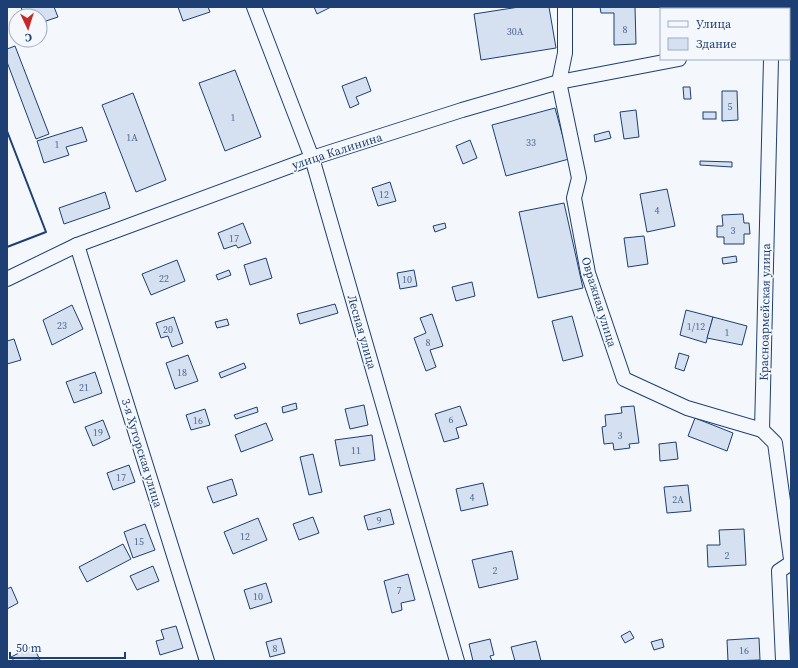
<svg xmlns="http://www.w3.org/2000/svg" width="798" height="668" font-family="'Source Serif 4',serif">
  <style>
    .building { fill: #d5e0f0; stroke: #1d3f73 }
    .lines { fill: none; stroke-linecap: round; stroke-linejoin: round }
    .minor-casing { stroke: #1d3f73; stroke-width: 16 }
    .minor { stroke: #f4f7fb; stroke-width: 14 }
    .wall { stroke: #1d3f73; stroke-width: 2 }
    .labels { text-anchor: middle; stroke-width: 3; stroke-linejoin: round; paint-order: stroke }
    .number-label { font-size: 10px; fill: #4b6792 }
    .street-label { font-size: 12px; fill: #1d3f73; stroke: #f4f7fb }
  </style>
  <rect width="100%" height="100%" fill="#f4f7fb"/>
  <g class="building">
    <polygon points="21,7 54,7 58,17 40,23 40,16 24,16"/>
    <polygon points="178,7 208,7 210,12 183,21"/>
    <polygon points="314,7 331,7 317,14"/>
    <polygon points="519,7 549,7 556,48 481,60 474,14"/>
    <polygon points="600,7 635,7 636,44 614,45 614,13 601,13"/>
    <polygon points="729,7 747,7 747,9 730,9"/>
    <polygon points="15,46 49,134 36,139 7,62 7,49"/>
    <polygon points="235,70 261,137 225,151 199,83"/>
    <polygon points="366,77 371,91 356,97 359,104 350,108 342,86"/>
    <polygon points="683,87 690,87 691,99 684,99"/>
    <polygon points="722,91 737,91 738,120 722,121"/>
    <polygon points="133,93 166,180 136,192 102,105"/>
    <polygon points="555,108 569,159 506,176 492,125"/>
    <polygon points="636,110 639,137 624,139 620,112"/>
    <rect x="703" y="112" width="13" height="7"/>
    <polygon points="82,127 87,141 66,147 69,155 44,163 37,141"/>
    <polygon points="609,131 611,138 595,142 594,135"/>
    <polygon points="470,140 477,158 463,164 456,146"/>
    <polygon points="700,161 732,162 732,167 700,165"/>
    <polygon points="390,182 396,201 378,206 372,188"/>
    <polygon points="667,189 675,226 647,232 640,194"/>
    <polygon points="105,192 110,208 64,224 59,208"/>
    <polygon points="564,203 583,288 538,298 519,212"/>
    <polygon points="743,214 744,223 749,223 750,234 744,234 744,244 724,244 724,237 717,237 717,226 723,226 722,215"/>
    <polygon points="243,223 251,243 238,248 236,245 224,249 218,233"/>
    <polygon points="445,223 446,228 435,232 433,226"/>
    <polygon points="644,236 648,264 628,267 624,238"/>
    <polygon points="736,256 737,262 723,264 722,258"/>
    <polygon points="266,258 272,278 250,285 244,265"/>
    <polygon points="177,260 185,281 151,295 142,274"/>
    <polygon points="229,270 231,275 218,280 216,275"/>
    <polygon points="414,270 417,286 400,289 397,273"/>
    <polygon points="472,282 475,296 456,301 452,287"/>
    <polygon points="335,304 338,313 300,324 297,314"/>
    <polygon points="72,305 83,329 52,345 43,320"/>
    <polygon points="686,310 713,317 706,343 680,335"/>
    <polygon points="432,314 443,346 430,350 436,367 426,371 414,338 426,333 420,318"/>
    <polygon points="572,316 583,356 563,361 552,321"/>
    <polygon points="174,317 183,343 172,347 168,336 161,338 156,323"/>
    <polygon points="713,317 747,326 742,345 707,338"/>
    <polygon points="227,319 229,325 217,328 215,322"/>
    <polygon points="14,339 21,360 7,364 7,341"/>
    <polygon points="679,353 689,356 684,371 675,368"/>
    <polygon points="188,355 198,381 175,389 166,363"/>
    <polygon points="244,363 246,368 221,378 219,373"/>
    <polygon points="95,372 102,393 74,403 66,382"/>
    <polygon points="296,403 297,409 283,413 282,407"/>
    <polygon points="364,405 368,425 350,429 345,409"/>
    <polygon points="460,406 467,425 456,428 459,438 444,442 435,414"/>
    <polygon points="634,406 639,443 629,444 630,448 614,450 613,443 604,444 602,427 606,426 605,415 622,413 621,407"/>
    <polygon points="257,407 258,412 236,419 234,415"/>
    <polygon points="205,409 210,425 191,430 186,415"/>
    <polygon points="695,418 733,433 727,451 688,436"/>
    <polygon points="103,420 110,438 93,446 85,427"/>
    <polygon points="266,423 273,440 241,452 235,435"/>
    <polygon points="372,435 375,460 340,466 335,440"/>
    <polygon points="676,442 678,459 660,461 659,444"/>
    <polygon points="313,454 322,492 309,495 300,457"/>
    <polygon points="129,465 135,482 113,490 107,473"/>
    <polygon points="232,479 237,495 213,503 207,487"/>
    <polygon points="483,483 488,505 461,511 456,489"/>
    <polygon points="688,485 691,511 667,513 664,487"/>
    <polygon points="390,509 394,524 368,530 364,516"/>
    <polygon points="313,517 319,533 299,540 293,524"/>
    <polygon points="258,518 267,540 233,554 224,532"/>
    <polygon points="145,524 155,550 133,558 124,532"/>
    <polygon points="744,529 746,565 708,567 707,545 720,545 719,530"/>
    <polygon points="123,544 131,559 87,582 79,567"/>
    <polygon points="512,551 518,579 479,588 472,560"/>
    <polygon points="153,566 159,581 137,590 130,576"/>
    <polygon points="408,574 415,600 401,603 402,610 392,613 384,581"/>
    <polygon points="266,583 272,602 250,609 244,590"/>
    <polygon points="11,587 18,603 7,609 7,589"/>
    <polygon points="176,626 183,648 160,655 156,641 164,639 161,630"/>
    <polygon points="630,631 634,638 625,643 621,636"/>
    <polygon points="281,638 285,653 270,657 266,642"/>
    <polygon points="759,638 760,660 728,661 727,640"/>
    <polygon points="490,639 494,655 490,656 492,661 473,661 469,644"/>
    <polygon points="662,639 664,647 654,650 651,642"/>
    <polygon points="536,641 541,661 515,661 511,647"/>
    <polygon points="33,646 40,660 14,661 11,657"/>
  </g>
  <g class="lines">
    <g class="minor-casing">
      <g id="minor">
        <polyline points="254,7 312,158 457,661"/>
        <polyline points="565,7 565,53 559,82 579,178 574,198 588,273 624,379 687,408 762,430"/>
        <polyline points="771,9 771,7"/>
        <polyline points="789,41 791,41"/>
        <polyline points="771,59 762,430 775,443 791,559"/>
        <polyline points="77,245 207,661"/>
        <polyline points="7,279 77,245 312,158 462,110 559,82 679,59"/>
        <polyline points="783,661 779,571 791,563"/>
      </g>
    </g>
    <use href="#minor" class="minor"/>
    <polyline class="wall" points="7,131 46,232 7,247"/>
  </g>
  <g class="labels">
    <g class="number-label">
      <text x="625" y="33">8</text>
      <text x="515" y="35">30А</text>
      <text x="730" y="110">5</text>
      <text x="233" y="121">1</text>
      <text x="132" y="141">1А</text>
      <text x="531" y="146">33</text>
      <text x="57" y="148">1</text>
      <text x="384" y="198">12</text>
      <text x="657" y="214">4</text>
      <text x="733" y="234">3</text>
      <text x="234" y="242">17</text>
      <text x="164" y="282">22</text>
      <text x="407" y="283">10</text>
      <text x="62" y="329">23</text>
      <text x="696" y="330">1/12</text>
      <text x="168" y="333">20</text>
      <text x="727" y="336">1</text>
      <text x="428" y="346">8</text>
      <text x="182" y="376">18</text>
      <text x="84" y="391">21</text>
      <text x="451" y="423">6</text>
      <text x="198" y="424">16</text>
      <text x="98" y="436">19</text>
      <text x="620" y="439">3</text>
      <text x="356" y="454">11</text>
      <text x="121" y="481">17</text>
      <text x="472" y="501">4</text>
      <text x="678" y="503">2А</text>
      <text x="379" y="524">9</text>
      <text x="245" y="540">12</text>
      <text x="139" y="545">15</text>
      <text x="727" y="559">2</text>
      <text x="495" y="574">2</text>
      <text x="399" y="594">7</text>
      <text x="258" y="600">10</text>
      <text x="275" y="652">8</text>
      <text x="744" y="654">16</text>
    </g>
    <g class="street-label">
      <text transform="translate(337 151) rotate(-18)" y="4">улица Калинина</text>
      <text transform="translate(599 302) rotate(73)" y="4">Овражная улица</text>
      <text transform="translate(765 312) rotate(-89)" y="4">Красноармейская улица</text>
      <text transform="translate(362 332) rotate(74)" y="4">Лесная улица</text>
      <text transform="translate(142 453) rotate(73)" y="4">3-я Хуторская улица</text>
    </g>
  </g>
  <rect width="798" height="668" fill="none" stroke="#1d3f73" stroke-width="16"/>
  <rect x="660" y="8" width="130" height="52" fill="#f4f7fb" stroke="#9eadc5"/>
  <rect x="668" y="21" width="20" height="6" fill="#f4f7fb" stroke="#9eadc5"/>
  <text x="696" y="28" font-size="12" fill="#1d3f73">Улица</text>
  <rect x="668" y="38" width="20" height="12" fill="#d5e0f0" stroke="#9eadc5"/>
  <text x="696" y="48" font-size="12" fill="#1d3f73">Здание</text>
  <g transform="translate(28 28) rotate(176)"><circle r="19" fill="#f4f7fb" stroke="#9eadc5"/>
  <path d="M0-3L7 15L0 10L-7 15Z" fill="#c62828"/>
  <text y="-6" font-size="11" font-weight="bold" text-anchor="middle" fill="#1d3f73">С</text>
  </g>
  <path d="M10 652v6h115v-6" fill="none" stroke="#1d3f73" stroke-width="2"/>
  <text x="16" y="652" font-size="12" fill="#1d3f73" stroke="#f4f7fb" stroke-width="3" paint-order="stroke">50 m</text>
</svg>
